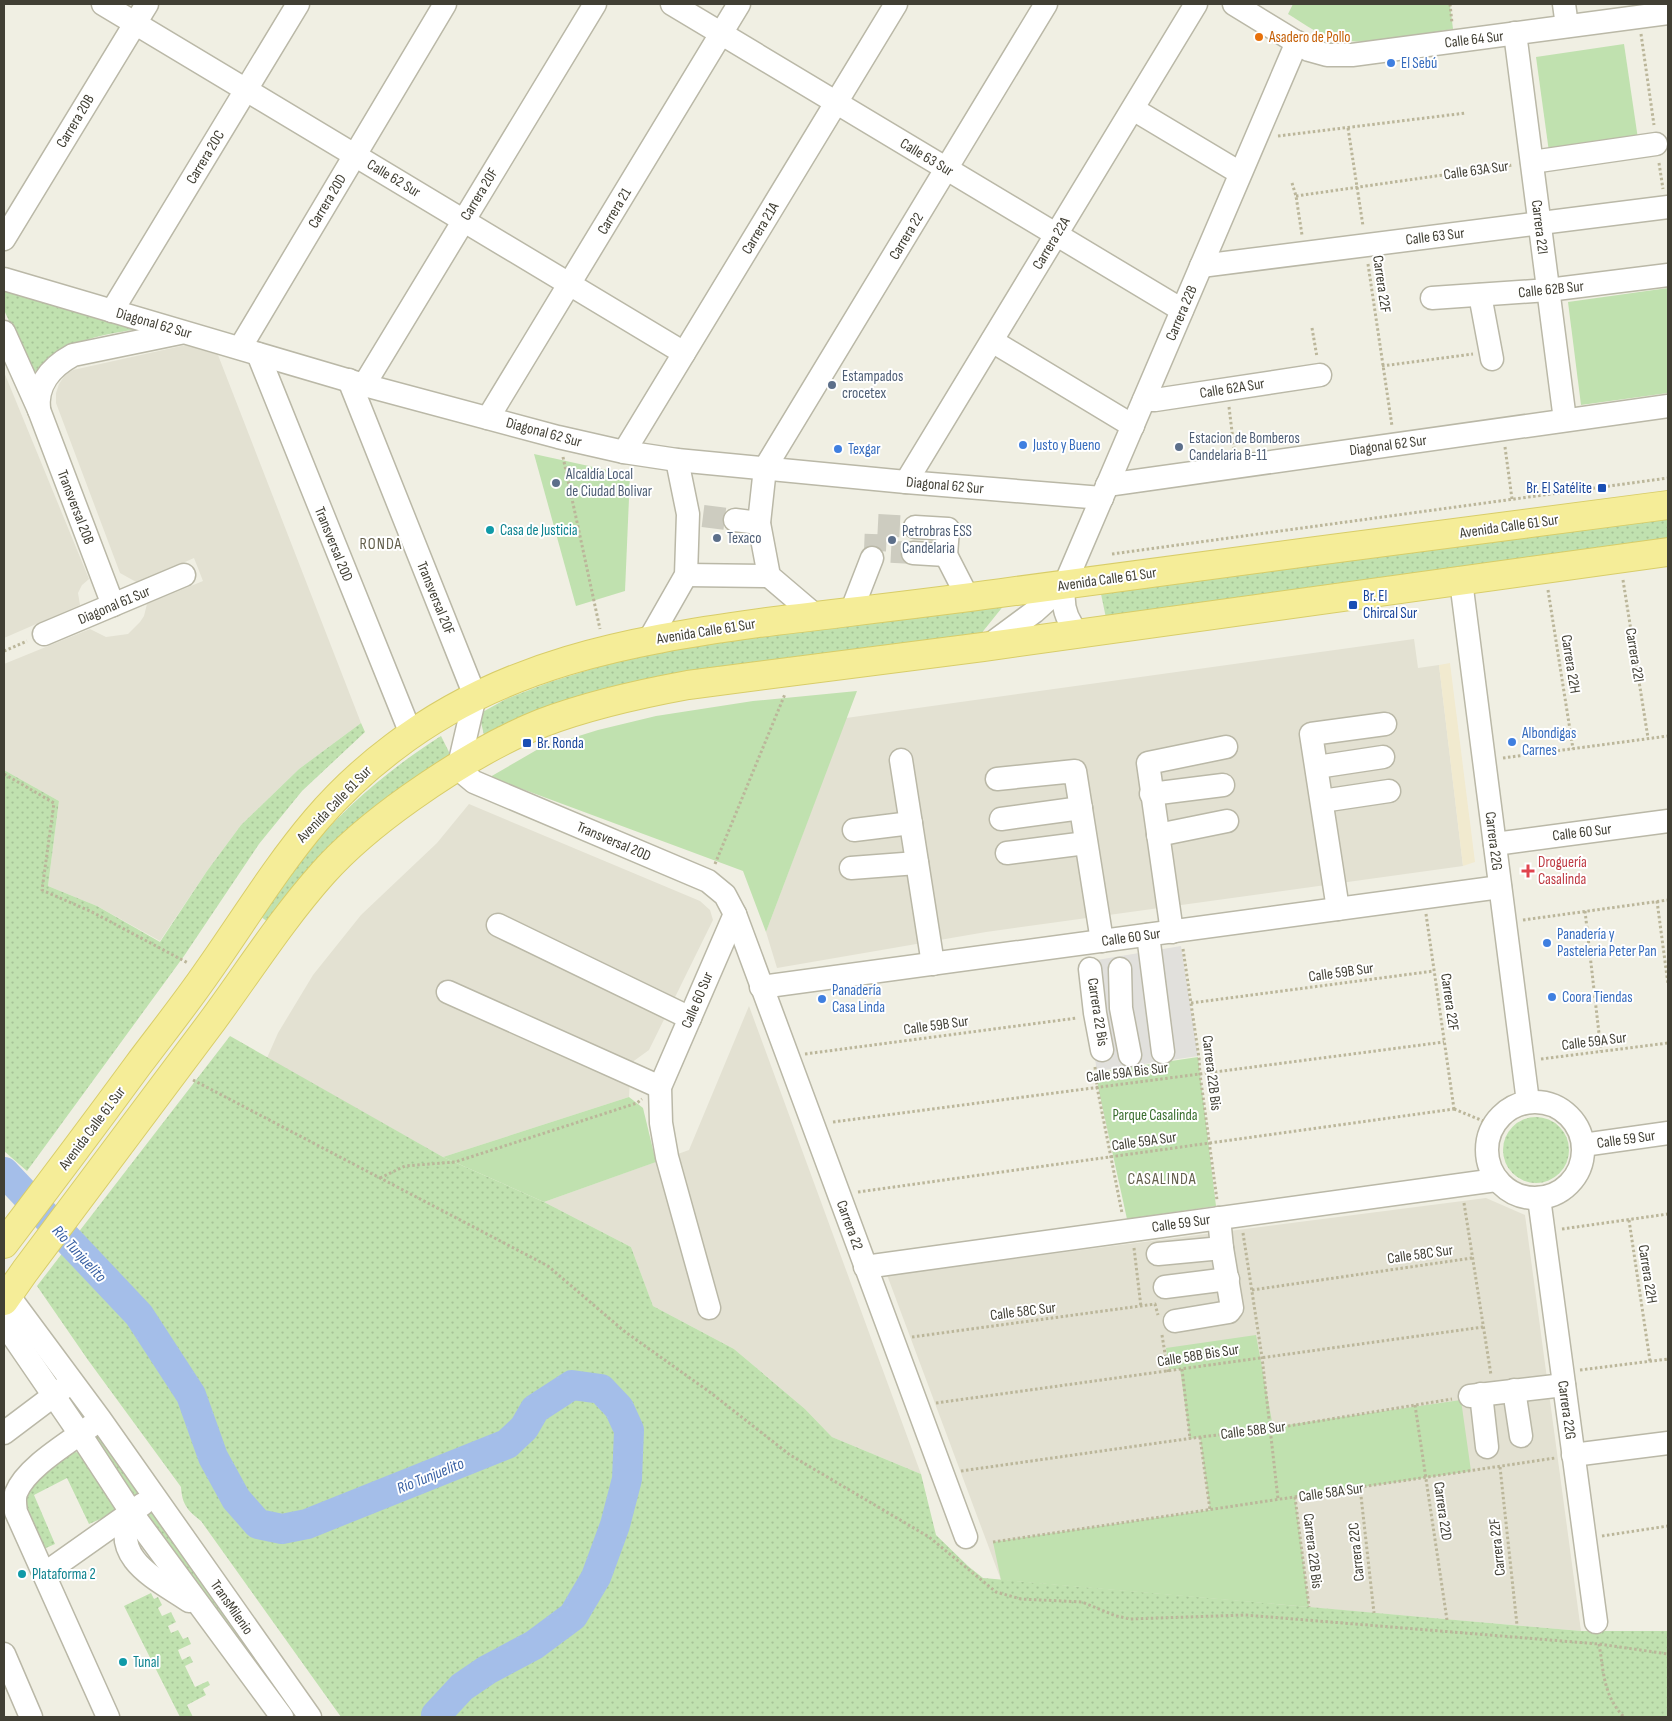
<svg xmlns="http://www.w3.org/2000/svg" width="1672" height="1721" font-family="'Sofia Sans Condensed',sans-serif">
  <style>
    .residential { fill: #e3e1d2 }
    .commercial { fill: #f1eacf }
    .grass { fill: url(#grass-dots) }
    .park { fill: #c0e1af }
    .parking { fill: #e1e0dc }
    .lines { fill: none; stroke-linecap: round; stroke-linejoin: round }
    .river { stroke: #a4bee9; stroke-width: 30 }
    .minor-tunnel { stroke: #cdccc0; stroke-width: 22; stroke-dasharray: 22 11; stroke-linecap: butt }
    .minor-casing { stroke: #bab8a7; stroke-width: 25 }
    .major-casing { stroke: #d8cd69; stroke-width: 30 }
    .path { stroke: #bbb69a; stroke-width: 3; stroke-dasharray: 2.5 2.5; stroke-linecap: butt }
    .minor { stroke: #fff; stroke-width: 22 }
    .major { stroke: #f5ed98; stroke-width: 28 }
    .food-dot { fill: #e8710a; stroke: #fff; stroke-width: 2 }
    .shop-dot { fill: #3f7fe0; stroke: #fff; stroke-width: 2 }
    .service-dot { fill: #5c6f8a; stroke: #fff; stroke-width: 2 }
    .transit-dot { fill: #1a4fb4; stroke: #fff; stroke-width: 2 }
    .culture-dot { fill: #0f9aa8; stroke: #fff; stroke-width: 2 }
    .health-dot { fill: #e0444e; stroke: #fff; stroke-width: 2 }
    .labels { text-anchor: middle; stroke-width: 4; stroke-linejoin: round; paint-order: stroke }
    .food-label { font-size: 15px; fill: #c56008; stroke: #fff; text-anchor: start }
    .street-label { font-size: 15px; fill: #413f34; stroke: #fff }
    .shop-label { font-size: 15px; fill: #366cbe; stroke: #fff; text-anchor: start }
    .service-label { font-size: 15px; fill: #4e5e75; stroke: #fff; text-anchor: start }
    .transit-label { font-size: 15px; fill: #164399; stroke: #fff; text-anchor: start }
    .culture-label { font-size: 15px; fill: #0d838f; stroke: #fff; text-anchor: start }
    .health-label { font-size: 15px; fill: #be3a42; stroke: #fff; text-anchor: start }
    .park-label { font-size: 15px; fill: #386d2d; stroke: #fff }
    .neighbourhood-label { font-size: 16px; letter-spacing: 1px; fill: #635f4c; stroke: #fff }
    .water-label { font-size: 16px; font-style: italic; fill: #3860a3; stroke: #fff }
  </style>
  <defs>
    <pattern id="grass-dots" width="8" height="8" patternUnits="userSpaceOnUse" patternTransform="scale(1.25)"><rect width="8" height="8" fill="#c0e1af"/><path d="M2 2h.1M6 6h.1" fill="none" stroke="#a6c297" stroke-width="1.8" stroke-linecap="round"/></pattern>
  </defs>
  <rect width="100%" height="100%" fill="#f0efe3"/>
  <g class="residential">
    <polygon points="186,345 218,355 361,723 299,769 241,825 207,871 160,941 97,906 48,886 59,801 4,770 4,664 90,629 106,637 128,634 140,622 144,616 147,604 203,581 194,558 138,583 120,573 56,403 56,393 59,384 65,375 73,370"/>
    <polygon points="4,372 89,579 82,585 78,593 80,605 4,638"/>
    <polygon points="1414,639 1418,668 1439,665 1463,866 986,932 777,968 766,932 846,718"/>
    <polygon points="469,804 700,901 710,910 713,920 649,1050 631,1063 629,1097 443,1157 267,1058 278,1033 313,975 361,915 437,843"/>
    <polygon points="749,1006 921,1474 832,1437 805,1409 734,1349 653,1306 631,1247 544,1202 689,1150"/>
    <polygon points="1486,1198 1525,1215 1581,1631 1001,1580 887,1275"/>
  </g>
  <polygon class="commercial" points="1450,663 1475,862 1463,866 1439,665"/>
  <g class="grass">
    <path d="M 4,288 L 137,329 C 115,333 91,336 72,346 C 57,353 45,364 33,373 L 4,310 Z"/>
    <polygon points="1668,514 1668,539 1106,618 1101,594"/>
    <polygon points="1005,604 980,635 538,712 484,735 479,714 506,699 550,682 614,662 693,646 784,632"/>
    <polygon points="361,723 365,732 302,791 259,844 184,956 27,1171 4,1151 4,770 59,801 48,886 97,906 160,942 207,871 241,825 299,769"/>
    <path d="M 441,736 L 452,758 L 269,923 L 260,916 C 275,896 288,873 305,854 C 345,807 389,769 441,736 Z"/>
    <path d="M 230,1036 L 443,1157 L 544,1202 L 631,1247 L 653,1306 L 734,1349 L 805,1409 L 832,1437 L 921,1474 L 936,1535 L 968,1566 L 983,1578 L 1581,1631 L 1668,1631 L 1668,1717 L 341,1717 L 201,1521 C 187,1510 182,1504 181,1487 L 88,1360 L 37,1286 Z"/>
    <circle cx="1536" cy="1150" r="33"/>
    <polygon points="44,1358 109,1447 178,1550 296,1717 290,1717 214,1612 40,1362"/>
    <polygon points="76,1452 81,1454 115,1505 114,1513 89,1524 67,1478 34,1495 55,1544 39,1551 22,1515 26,1489 70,1453"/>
    <polygon points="151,1593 154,1599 158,1597 162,1605 158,1608 162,1616 171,1612 176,1622 168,1626 171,1633 178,1630 183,1639 188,1637 191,1644 178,1650 182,1660 190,1656 193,1662 185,1666 195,1687 208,1681 210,1685 203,1689 206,1695 187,1705 193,1717 180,1717 124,1606"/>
  </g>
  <g class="park">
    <path d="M 1293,4 L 1450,4 L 1453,29 C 1413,35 1369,49 1329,37 C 1315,32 1301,22 1288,14 Z"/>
    <polygon points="1624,44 1638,139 1549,152 1536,57"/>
    <polygon points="1668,288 1668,393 1581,405 1568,302"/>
    <polygon points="534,454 630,475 625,591 576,606"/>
    <polygon points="857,691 766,932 743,871 490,777 540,748 598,730 656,716 753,701"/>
    <polygon points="1198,1057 1216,1206 1127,1219 1098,1087 1098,1072"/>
    <polygon points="629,1097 643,1108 656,1162 544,1202 443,1157"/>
    <polygon points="1256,1335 1273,1427 1461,1400 1471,1471 1295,1497 1309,1607 1001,1580 993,1542 1210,1510 1200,1437 1190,1439 1180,1369 1169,1369 1166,1348"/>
  </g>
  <polygon class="parking" points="1181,946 1198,1056 1097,1071 1079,963"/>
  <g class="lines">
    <polyline class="river" points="4,1172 139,1315 191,1395 213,1457 236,1499 258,1524 282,1529 307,1524 507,1444 524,1428 535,1409 572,1385 601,1389 619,1408 629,1430 627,1479 615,1525 596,1577 573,1616 534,1645 487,1670 462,1687 436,1715 436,1717"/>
    <g class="minor-tunnel">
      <polyline points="703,516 735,520"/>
      <polyline points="913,553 875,551 876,525 915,527"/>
    </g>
    <g class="minor-casing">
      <g id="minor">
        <polyline points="103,4 684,353"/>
        <polyline points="672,4 1182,310"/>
        <polyline points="1234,4 1309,50 1327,55 1352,55 1668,13"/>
        <polyline points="1564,4 1567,26"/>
        <polyline points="1515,33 1565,420"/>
        <polyline points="1133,109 1240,173"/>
        <polyline points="1532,162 1656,144"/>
        <polyline points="4,239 147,4"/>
        <polyline points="1201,266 1668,207"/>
        <polyline points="4,279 364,385 558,437 624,452 677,460 906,482 1102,498"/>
        <polyline points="1480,295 1492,359"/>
        <polyline points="1432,298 1548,290 1668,275"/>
        <polyline points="112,311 298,4"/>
        <polyline points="4,332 39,410 113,605"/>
        <polyline points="992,341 1133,426"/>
        <polyline points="240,348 445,4"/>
        <polyline points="258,354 411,734"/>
        <polyline points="349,380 475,696 459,765 462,772 474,782 708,881 725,895 735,914 966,1537"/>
        <polyline points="364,385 595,4"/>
        <polyline points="1144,400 1155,400 1320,375"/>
        <path d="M 39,410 C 36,384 51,367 73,355 L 180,333"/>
        <polyline points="488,418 739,4"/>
        <polyline points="624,452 896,4"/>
        <polyline points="906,482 1196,4"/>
        <polyline points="1107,485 1668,406"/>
        <polyline points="735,520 759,523"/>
        <polyline points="913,553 946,555 948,529 915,527"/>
        <polyline points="946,555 968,598"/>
        <polyline points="686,575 769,576"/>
        <polyline points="1461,581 1528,1102"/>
        <polyline points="851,612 872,558"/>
        <polyline points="816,616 769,576 759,523 765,468 1046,4"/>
        <path d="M 1078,633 C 1065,619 1061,603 1065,584 L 1297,42"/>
        <polyline points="44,634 184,575"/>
        <polyline points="649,640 686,575 688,514 677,460"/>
        <polyline points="988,646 1034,612 1065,584"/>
        <polyline points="901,760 933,964"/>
        <polyline points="1317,767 1383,757"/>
        <polyline points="997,779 1075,771 1102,941"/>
        <polyline points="1151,794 1223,785"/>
        <polyline points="1322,801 1389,791"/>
        <polyline points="1001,819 1081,808"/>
        <polyline points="854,830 911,823"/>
        <polyline points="1158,835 1227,821"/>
        <polyline points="1495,844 1668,821"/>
        <polyline points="1007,853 1086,843"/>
        <polyline points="851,868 917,863"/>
        <polyline points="1338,909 1311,734 1385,724"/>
        <polyline points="498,925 690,1018"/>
        <polyline points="1172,932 1148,763 1226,747"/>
        <polyline points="1148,935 1163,1052"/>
        <polyline points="1090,969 1095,1013 1102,1050"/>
        <polyline points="1120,969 1121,1008 1130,1055"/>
        <polyline points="761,987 1500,887"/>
        <polyline points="448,992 660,1087"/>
        <circle cx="1535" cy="1150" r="48"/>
        <polyline points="1583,1145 1668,1133"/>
        <polyline points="1539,1198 1596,1622"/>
        <polyline points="1158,1254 1222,1248"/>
        <polyline points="865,1267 1496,1180"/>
        <polyline points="1165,1287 1228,1279"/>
        <polyline points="4,1292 8,1295 100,1419 310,1717"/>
        <polyline points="709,1308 667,1157 661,1123 660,1087 735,914"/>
        <polyline points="1175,1321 1229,1312 1232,1308 1222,1248 1219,1218"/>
        <polyline points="4,1323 80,1434 131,1512 282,1717"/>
        <polyline points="1514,1390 1521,1436"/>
        <polyline points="1481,1394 1487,1447"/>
        <polyline points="1470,1396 1564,1385"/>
        <path d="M 91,1426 C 70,1442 26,1467 16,1493 C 14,1499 15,1505 16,1512 L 108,1717"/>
        <polyline points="4,1433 65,1387"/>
        <polyline points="1573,1455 1668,1443"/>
        <path d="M 131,1512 C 109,1559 157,1579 189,1601"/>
        <polyline points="44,1574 143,1504"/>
        <polyline points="4,1654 31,1717"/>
      </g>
    </g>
    <g class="major-casing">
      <g id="major">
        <path d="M 4,1244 C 49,1185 94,1125 138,1065 C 162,1033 186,1003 208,971 C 244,920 276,867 316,820 C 339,793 366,768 394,747 C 502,664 628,641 759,623 C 839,613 920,604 1001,593 C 1223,563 1446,534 1668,505"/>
        <path d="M 4,1301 L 25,1271 C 88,1187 150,1104 213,1020 C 249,971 282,919 323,873 C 348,845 379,820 410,798 C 451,769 494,742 542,723 C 589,705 639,694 688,685 L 983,647 L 1668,552"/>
      </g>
    </g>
    <g class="path">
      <polyline points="1450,4 1452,23"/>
      <polyline points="1641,34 1654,125"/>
      <polyline points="1348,128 1363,226"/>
      <polyline points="1278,136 1466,113"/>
      <polyline points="1659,163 1663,189"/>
      <polyline points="1292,183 1296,196 1302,235"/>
      <polyline points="1296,196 1513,165"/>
      <polyline points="1368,264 1392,426"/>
      <polyline points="1312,328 1317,357"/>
      <polyline points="1382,366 1473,354"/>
      <polyline points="1229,407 1234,448"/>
      <polyline points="1505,447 1512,499"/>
      <polyline points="563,457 600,629"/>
      <polyline points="1112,554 1668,478"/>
      <polyline points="1623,580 1648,738"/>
      <polyline points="1548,590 1573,749"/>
      <polyline points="4,651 27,641"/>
      <polyline points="1503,758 1668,736"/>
      <polyline points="4,774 54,803 42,890 92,912 188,963"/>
      <polyline points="715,864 785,694"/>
      <polyline points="1657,901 1668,984"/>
      <polyline points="1585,911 1601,1051"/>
      <polyline points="1426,914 1454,1109"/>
      <polyline points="1523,920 1668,900"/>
      <polyline points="1183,949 1199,1058 1200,1074 1217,1200"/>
      <polyline points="1191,1003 1434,971"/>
      <polyline points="805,1054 1077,1018"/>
      <polyline points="1541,1059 1668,1043"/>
      <polyline points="1095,1067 1097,1087 1122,1213"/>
      <polyline points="193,1080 548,1266 624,1331 711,1393 790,1455 929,1537 996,1592 1021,1599 1082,1602 1116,1616 1130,1619 1245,1615 1599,1644 1668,1654"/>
      <polyline points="1454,1109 1493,1125"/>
      <polyline points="833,1122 1444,1042"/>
      <polyline points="380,1178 405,1166 455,1162 637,1103 642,1099"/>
      <polyline points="858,1192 1454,1109"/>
      <polyline points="1464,1203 1491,1375"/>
      <polyline points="1629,1220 1650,1361"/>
      <polyline points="1562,1229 1668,1214"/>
      <polyline points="1243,1233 1262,1357 1278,1499"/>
      <polyline points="1134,1248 1141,1307"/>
      <polyline points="1252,1290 1472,1258"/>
      <polyline points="1162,1335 1168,1372"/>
      <polyline points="912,1337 1155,1304 1158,1315"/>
      <polyline points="1182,1369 1190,1439"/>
      <polyline points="1580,1370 1668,1359"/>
      <polyline points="936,1403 1483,1327"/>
      <polyline points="1415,1405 1447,1620"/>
      <polyline points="1200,1437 1210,1510"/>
      <polyline points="1500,1467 1517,1625"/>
      <polyline points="961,1471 1200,1437 1270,1429 1452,1399"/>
      <polyline points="1360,1487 1374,1613"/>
      <polyline points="1295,1497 1309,1607"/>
      <polyline points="1602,1536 1668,1526"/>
      <polyline points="993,1542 1555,1458"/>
      <path d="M 1599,1644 C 1604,1673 1603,1695 1624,1717"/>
    </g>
    <use href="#minor" class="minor"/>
    <use href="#major" class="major"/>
  </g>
  <circle class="food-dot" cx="1259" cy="37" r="5"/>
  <g class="shop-dot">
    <circle cx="1391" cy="63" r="5"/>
    <circle cx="1023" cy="445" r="5"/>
    <circle cx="838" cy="449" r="5"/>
    <circle cx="1512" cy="742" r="5"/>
    <circle cx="1547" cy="943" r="5"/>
    <circle cx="1552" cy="997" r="5"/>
    <circle cx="822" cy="999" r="5"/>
  </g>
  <g class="service-dot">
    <circle cx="832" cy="385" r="5"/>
    <circle cx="1179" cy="447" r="5"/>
    <circle cx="556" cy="483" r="5"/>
    <circle cx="717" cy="538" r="5"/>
    <circle cx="892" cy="540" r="5"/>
  </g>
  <g class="transit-dot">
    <rect x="1597" y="483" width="10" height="10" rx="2.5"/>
    <rect x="1348" y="600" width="10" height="10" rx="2.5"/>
    <rect x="522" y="738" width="10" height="10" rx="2.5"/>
  </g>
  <g class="culture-dot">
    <circle cx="490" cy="530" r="5"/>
    <circle cx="22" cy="1574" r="5"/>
    <circle cx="123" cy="1662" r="5"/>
  </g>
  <path class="health-dot" d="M1525.5 863.5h5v5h5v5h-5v5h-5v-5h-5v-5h5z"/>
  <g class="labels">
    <g class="food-label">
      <text x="1269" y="42">Asadero de Pollo</text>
    </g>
    <g class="street-label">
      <text transform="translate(1474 39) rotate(-7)" y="5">Calle 64 Sur</text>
      <text transform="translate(75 121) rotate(-59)" y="5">Carrera 20B</text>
      <text transform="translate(205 157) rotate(-59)" y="5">Carrera 20C</text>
      <text transform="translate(927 157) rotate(31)" y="5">Calle 63 Sur</text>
      <text transform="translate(1476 170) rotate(-8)" y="5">Calle 63A Sur</text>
      <text transform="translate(394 178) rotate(31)" y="5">Calle 62 Sur</text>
      <text transform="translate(479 194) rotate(-59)" y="5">Carrera 20F</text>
      <text transform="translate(327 201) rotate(-59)" y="5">Carrera 20D</text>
      <text transform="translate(614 211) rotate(-59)" y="5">Carrera 21</text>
      <text transform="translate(1540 227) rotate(83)" y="5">Carrera 22I</text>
      <text transform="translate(760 228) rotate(-59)" y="5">Carrera 21A</text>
      <text transform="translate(906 236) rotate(-59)" y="5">Carrera 22</text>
      <text transform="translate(1435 236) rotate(-7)" y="5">Calle 63 Sur</text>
      <text transform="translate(1051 243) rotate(-59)" y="5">Carrera 22A</text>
      <text transform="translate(1382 284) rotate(82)" y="5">Carrera 22F</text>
      <text transform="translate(1551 289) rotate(-6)" y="5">Calle 62B Sur</text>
      <text transform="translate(1181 313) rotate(-67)" y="5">Carrera 22B</text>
      <text transform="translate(154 323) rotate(16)" y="5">Diagonal 62 Sur</text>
      <text transform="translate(1232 388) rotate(-9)" y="5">Calle 62A Sur</text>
      <text transform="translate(544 432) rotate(15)" y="5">Diagonal 62 Sur</text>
      <text transform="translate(1388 445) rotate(-8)" y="5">Diagonal 62 Sur</text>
      <text transform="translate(945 485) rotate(5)" y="5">Diagonal 62 Sur</text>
      <text transform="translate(76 507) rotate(69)" y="5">Transversal 20B</text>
      <text transform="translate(1509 526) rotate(-8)" y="5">Avenida Calle 61 Sur</text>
      <text transform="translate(334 544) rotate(68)" y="5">Transversal 20D</text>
      <text transform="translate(1107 579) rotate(-8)" y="5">Avenida Calle 61 Sur</text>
      <text transform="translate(436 598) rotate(68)" y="5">Transversal 20F</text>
      <text transform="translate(114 605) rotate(-23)" y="5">Diagonal 61 Sur</text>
      <text transform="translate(706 631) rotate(-9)" y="5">Avenida Calle 61 Sur</text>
      <text transform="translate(1635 655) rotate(81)" y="5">Carrera 22I</text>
      <text transform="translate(1571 664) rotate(81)" y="5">Carrera 22H</text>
      <text transform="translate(334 804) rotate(-46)" y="5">Avenida Calle 61 Sur</text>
      <text transform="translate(1582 832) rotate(-7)" y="5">Calle 60 Sur</text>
      <text transform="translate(614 841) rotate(23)" y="5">Transversal 20D</text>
      <text transform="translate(1494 841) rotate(83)" y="5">Carrera 22G</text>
      <text transform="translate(1131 937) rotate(-8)" y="5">Calle 60 Sur</text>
      <text transform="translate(1341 972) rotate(-8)" y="5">Calle 59B Sur</text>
      <text transform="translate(697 1000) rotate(-67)" y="5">Calle 60 Sur</text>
      <text transform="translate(1450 1002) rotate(82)" y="5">Carrera 22F</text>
      <text transform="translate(1098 1012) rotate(81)" y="5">Carrera 22 Bis</text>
      <text transform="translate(936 1025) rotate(-8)" y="5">Calle 59B Sur</text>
      <text transform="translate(1594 1041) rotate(-7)" y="5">Calle 59A Sur</text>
      <text transform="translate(1127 1072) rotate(-7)" y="5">Calle 59A Bis Sur</text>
      <text transform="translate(1212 1073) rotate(83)" y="5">Carrera 22B Bis</text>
      <text transform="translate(92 1128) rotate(-53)" y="5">Avenida Calle 61 Sur</text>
      <text transform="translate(1626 1139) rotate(-8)" y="5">Calle 59 Sur</text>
      <text transform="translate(1144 1141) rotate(-8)" y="5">Calle 59A Sur</text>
      <text transform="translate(1181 1223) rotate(-8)" y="5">Calle 59 Sur</text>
      <text transform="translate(850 1225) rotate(70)" y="5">Carrera 22</text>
      <text transform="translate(1420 1254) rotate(-8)" y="5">Calle 58C Sur</text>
      <text transform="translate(1648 1274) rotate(81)" y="5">Carrera 22H</text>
      <text transform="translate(1023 1311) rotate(-7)" y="5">Calle 58C Sur</text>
      <text transform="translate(1198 1355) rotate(-9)" y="5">Calle 58B Bis Sur</text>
      <text transform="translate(1567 1410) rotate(82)" y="5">Carrera 22G</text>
      <text transform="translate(1253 1430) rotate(-7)" y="5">Calle 58B Sur</text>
      <text transform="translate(1331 1492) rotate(-8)" y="5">Calle 58A Sur</text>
      <text transform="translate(1443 1511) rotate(82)" y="5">Carrera 22D</text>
      <text transform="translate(1497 1547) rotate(-96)" y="5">Carrera 22F</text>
      <text transform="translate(1313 1551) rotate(83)" y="5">Carrera 22B Bis</text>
      <text transform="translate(1356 1552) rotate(-96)" y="5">Carrera 22C</text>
      <text transform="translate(232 1607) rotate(55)" y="5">TransMilenio</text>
    </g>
    <g class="shop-label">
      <text x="1401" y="68">El Sebú</text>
      <text x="1033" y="450">Justo y Bueno</text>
      <text x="848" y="454">Texgar</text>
      <text x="1522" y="738">Albondigas<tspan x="1522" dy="17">Carnes</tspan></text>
      <text x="1557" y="939">Panadería y<tspan x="1557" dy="17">Pasteleria Peter Pan</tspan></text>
      <text x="832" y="995">Panadería<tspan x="832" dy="17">Casa Linda</tspan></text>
      <text x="1562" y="1002">Coora Tiendas</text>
    </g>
    <g class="service-label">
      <text x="842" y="381">Estampados<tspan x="842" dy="17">crocetex</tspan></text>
      <text x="1189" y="443">Estacion de Bomberos<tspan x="1189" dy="17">Candelaria B-11</tspan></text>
      <text x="566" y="479">Alcaldía Local<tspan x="566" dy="17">de Ciudad Bolivar</tspan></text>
      <text x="902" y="536">Petrobras ESS<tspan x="902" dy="17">Candelaria</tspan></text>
      <text x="727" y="543">Texaco</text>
    </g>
    <g class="transit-label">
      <text x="1592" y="493" text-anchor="end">Br. El Satélite</text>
      <text x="1363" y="601">Br. El<tspan x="1363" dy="17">Chircal Sur</tspan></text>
      <text x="537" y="748">Br. Ronda</text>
    </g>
    <g class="culture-label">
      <text x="500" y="535">Casa de Justicia</text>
      <text x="32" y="1579">Plataforma 2</text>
      <text x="133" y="1667">Tunal</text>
    </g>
    <g class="health-label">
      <text x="1538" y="867">Droguería<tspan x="1538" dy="17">Casalinda</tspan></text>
    </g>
    <g class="park-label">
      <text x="1155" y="1120">Parque Casalinda</text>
    </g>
    <g class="neighbourhood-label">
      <text x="381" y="549">RONDA</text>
      <text x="1162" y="1184">CASALINDA</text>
    </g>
    <g class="water-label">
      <text transform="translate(80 1253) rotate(47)" y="6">Río Tunjuelito</text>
      <text transform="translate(430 1475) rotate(-22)" y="6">Río Tunjuelito</text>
    </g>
  </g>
  <rect width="1672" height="1721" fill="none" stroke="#413f34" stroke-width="10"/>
</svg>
